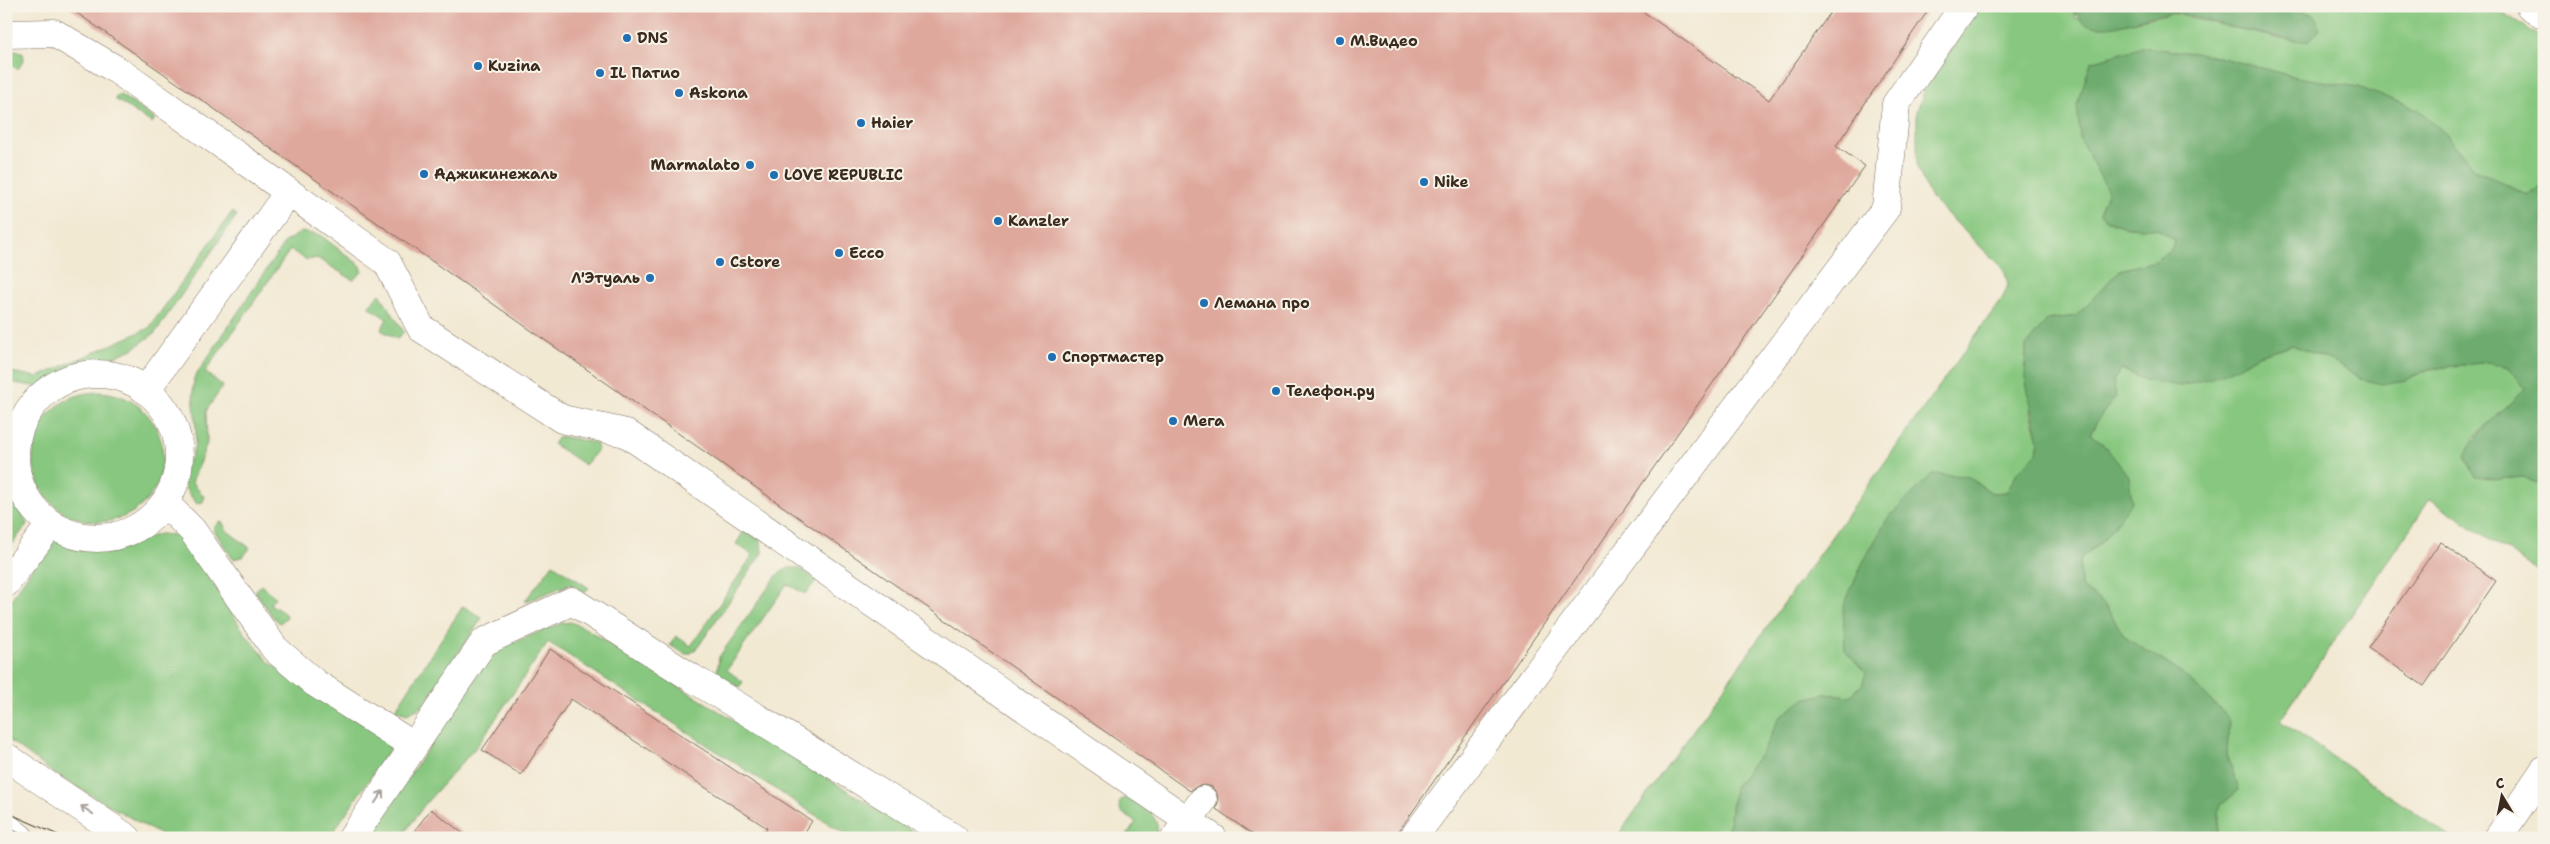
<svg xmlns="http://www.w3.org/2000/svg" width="2550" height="844" font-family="'Shantell Sans',sans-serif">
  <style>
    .green { fill: #87c77f; stroke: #61784e }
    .forest { fill: #6dac6e; stroke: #546b46 }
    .building { fill: #dfa89d }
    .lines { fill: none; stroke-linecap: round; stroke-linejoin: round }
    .minor-casing { stroke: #7b6d5d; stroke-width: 29 }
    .tertiary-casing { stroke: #7b6d5d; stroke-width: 29 }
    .secondary-casing { stroke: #7b6d5d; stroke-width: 29 }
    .primary-casing { stroke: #7b6d5d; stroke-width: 29 }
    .minor { stroke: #fff; stroke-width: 28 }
    .tertiary { stroke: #fff; stroke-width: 28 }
    .secondary { stroke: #fff; stroke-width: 28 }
    .primary { stroke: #fff; stroke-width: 28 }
    .tram { stroke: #3b2a1e; stroke-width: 1 }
    .oneway { stroke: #a79f9a }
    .poi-dot { fill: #1f6fb2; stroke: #f7f3e8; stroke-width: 2 }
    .labels { text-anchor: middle; stroke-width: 4; stroke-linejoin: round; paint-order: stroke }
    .poi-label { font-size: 15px; font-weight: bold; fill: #3b2a1e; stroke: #f7f3e8; text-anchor: start }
  </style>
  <rect width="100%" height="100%" fill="#f7f3e8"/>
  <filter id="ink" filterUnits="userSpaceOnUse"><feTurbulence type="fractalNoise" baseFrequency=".02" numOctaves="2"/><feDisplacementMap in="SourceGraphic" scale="10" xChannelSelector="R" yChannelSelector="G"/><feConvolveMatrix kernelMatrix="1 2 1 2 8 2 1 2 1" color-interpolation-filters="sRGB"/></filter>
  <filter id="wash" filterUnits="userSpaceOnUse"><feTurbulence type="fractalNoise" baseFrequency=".0096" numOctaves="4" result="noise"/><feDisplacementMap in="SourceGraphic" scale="20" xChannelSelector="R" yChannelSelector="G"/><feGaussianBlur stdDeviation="1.12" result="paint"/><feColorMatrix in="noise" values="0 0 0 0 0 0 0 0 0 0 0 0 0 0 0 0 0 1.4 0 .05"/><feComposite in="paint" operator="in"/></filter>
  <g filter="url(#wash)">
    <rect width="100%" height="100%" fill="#f2e9d3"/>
    <g class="green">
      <path d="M 1981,6 L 2071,6 L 2076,18 L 2118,25 L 2171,13 L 2281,39 L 2315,15 L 2285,6 L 2493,6 L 2544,39 L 2544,186 L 2529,195 L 2474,169 L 2445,133 L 2358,87 L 2297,77 L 2210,55 L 2143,48 L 2091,62 L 2100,172 L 2108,191 L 2099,213 C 2119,231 2132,226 2155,229 C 2161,229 2169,237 2175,240 L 2171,250 L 2156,261 L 2120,270 L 2076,316 L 2047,320 L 2031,412 L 2039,441 L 2037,454 L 2017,473 L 2007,492 L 1992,493 L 1967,476 L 1845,650 L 1866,673 L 1862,685 L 1850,696 L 1825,694 L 1779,718 L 1764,750 L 1734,788 L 1727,838 L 1616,838 L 2003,297 L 2008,285 L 2004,270 L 1930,197 L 1917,167 L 1917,110 L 1925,89 Z"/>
      <polygon points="6,49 23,53 24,60 18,69 6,63"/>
      <polygon points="119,94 155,119 152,123 115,99"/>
      <polygon points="232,212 237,215 155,333 133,349 40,387 6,382 6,371 38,377 149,328"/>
      <path d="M 301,232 L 320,235 L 361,266 L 362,272 L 353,280 L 317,258 L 307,260 L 290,250 L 205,372 L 223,386 L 206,411 L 207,443 L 192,482 L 204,497 L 203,502 L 197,504 C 192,498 184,489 183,481 C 182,470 189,462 193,452 C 201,427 190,403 194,378 L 285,242 Z"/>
      <polygon points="380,294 404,332 397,339 381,330 387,319 368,306"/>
      <path d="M 2292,345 L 2338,363 L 2361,379 L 2406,380 L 2429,369 L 2488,362 L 2509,367 L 2525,388 C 2509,406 2490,420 2473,439 L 2498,479 L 2524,477 L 2544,487 L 2544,575 L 2430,499 L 2280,721 L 2452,838 L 2217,838 L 2220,806 L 2239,790 L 2227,754 L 2229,718 L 2182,673 L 2126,638 L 2104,604 L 2081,586 L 2080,559 L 2103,540 L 2105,446 L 2090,434 L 2099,418 L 2116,396 L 2113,381 L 2121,369 L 2145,380 L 2240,366 L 2258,355 Z"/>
      <circle cx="98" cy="457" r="65"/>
      <polygon points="559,436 596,443 598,450 585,465 553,444"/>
      <polygon points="6,479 27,524 6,553"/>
      <polygon points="219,522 223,523 226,530 250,548 243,557 233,559 213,529"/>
      <polygon points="745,530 761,541 762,553 698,647 691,653 685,654 670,645 676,636 691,646 753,555 736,544"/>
      <polygon points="160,534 175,535 195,555 244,632 269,662 394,743 329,838 166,838 56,775 6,738 6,607 52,539 122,544"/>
      <polygon points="553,564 589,588 585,592 570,584 524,602"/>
      <polygon points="788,568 799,568 817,580 805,594 787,584 727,670 743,682 739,687 717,673 719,657 777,575"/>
      <polygon points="261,585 275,597 270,604 284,613 287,617 280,623 272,616 255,591"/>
      <polygon points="463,606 482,618 423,706 407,714 395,710"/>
      <polygon points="570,622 583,627 924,838 851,838 548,642 477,746 425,804 401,838 367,838 492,654 502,647 562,623"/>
      <path d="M 1129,797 C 1142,806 1166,819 1154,838 L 1125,838 L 1136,822 L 1121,812 L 1119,804 L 1122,799 Z"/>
    </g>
    <g class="forest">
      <path d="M 2071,6 L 2285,6 L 2315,15 L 2319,28 L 2309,42 C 2276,38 2244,30 2212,22 C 2199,19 2184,13 2171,13 C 2140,13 2090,49 2071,6 Z"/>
      <path d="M 2143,47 L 2210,55 L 2297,77 L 2358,87 L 2418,109 L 2445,133 L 2474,169 L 2529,195 L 2544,186 L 2544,487 L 2524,477 L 2498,479 L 2475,476 L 2465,456 C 2480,425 2503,413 2525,388 L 2509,367 L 2488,362 L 2429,369 L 2406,380 L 2382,384 L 2361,379 L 2338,363 L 2292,345 L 2258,355 L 2240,366 L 2215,377 L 2180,386 L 2145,380 L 2121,369 L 2113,381 L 2116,396 L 2099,418 L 2090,434 L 2105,446 L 2129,477 L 2132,502 L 2103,540 L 2080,559 L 2081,586 L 2104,604 L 2126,638 L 2182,673 L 2229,718 L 2227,754 L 2239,790 L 2220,806 L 2217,838 L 1727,838 L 1734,788 L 1764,750 L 1779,718 L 1804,699 L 1825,694 L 1850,696 L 1862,685 L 1866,673 L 1845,650 L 1843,608 L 1861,566 L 1887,519 L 1932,474 L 1967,476 L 1992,493 L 2007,492 L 2017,473 L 2037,453 L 2039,441 L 2025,378 L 2026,346 L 2047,320 L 2076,316 L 2120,270 L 2156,261 L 2171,250 L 2175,240 C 2169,237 2161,229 2154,229 C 2132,226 2118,230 2099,213 L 2108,191 L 2080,139 L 2077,105 L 2091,62 Z"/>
    </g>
    <g id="blocks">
      <g class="building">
        <polygon points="67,6 1635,6 1769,100 1835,6 1931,6 1836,146 1865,166 1394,838 1258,838 1216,809 1218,802 1217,794 1212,787 1205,785 1197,786 1190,791"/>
        <polygon points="2440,542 2496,581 2424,686 2368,647"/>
        <polygon points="550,649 812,821 801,838 760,838 767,828 571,699 521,775 482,750"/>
        <polygon points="431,809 469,838 409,838"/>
      </g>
    </g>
  </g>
  <g filter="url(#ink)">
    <use href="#blocks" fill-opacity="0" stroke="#7b6d5d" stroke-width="1"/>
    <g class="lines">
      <g class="minor-casing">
        <g id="minor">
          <polyline points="6,34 54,33 117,70 387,262 421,328 562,419 626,433 1213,838"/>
          <circle cx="97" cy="456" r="82"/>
          <polyline points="146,390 288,193"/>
          <polyline points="165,503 192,530 275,649 315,683 414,746 484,642 572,601 692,678 954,838"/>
          <polyline points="6,583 51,524"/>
          <polyline points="352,838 414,746"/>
          <polyline points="1175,838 1203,800"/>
          <polyline points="1413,838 1886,208 1896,104 1964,6"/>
        </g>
      </g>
      <g class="tertiary-casing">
        <polyline id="tertiary" points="2530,6 2544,15"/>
      </g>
      <g class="secondary-casing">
        <polyline id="secondary" points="2498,838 2544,770"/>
      </g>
      <g class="primary-casing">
        <g id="primary">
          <polyline points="6,757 127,838"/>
          <polyline points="6,827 20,838"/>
        </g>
      </g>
      <use href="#minor" class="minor"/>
      <use href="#tertiary" class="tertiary"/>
      <use href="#secondary" class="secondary"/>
      <use href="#primary" class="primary"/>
      <g class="tram">
        <polyline points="6,812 65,838"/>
        <polyline points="6,827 30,838"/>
      </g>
    </g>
    <defs><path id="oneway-shaft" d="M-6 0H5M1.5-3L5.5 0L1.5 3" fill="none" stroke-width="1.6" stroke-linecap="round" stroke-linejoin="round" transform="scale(1.25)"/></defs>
    <g class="oneway">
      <use href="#oneway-shaft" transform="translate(379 797) rotate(-56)"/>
      <use href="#oneway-shaft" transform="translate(87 810) rotate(-146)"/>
    </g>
  </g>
  <g class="poi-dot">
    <circle cx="627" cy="38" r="5"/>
    <circle cx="1340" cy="41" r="5"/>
    <circle cx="478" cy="66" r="5"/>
    <circle cx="600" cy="73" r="5"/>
    <circle cx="679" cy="93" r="5"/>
    <circle cx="861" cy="123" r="5"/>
    <circle cx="750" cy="165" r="5"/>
    <circle cx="424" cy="174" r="5"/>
    <circle cx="774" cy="175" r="5"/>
    <circle cx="1424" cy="182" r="5"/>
    <circle cx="998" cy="221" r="5"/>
    <circle cx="839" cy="253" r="5"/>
    <circle cx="720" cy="262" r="5"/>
    <circle cx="650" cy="278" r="5"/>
    <circle cx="1204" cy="303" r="5"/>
    <circle cx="1052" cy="357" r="5"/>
    <circle cx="1276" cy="391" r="5"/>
    <circle cx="1173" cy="421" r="5"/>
  </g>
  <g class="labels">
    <g class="poi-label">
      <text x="637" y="43">DNS</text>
      <text x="1350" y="46">М.Видео</text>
      <text x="488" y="71">Kuzina</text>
      <text x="610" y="78">IL Патио</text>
      <text x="689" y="98">Askona</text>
      <text x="871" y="128">Haier</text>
      <text x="740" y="170" text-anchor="end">Marmalato</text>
      <text x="434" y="179">Аджикинежаль</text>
      <text x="784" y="180">LOVE REPUBLIC</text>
      <text x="1434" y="187">Nike</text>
      <text x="1008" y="226">Kanzler</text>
      <text x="849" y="258">Ecco</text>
      <text x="730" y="267">Cstore</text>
      <text x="640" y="283" text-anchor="end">Л'Этуаль</text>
      <text x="1214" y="308">Лемана про</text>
      <text x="1062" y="362">Спортмастер</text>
      <text x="1286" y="396">Телефон.ру</text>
      <text x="1183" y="426">Мега</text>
    </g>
  </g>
  <rect width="2550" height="844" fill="none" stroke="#f7f3e8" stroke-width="25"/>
  <g transform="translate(2502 796) rotate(350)" stroke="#f7f3e8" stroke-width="4" paint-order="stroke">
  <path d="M0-4L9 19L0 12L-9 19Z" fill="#3b2a1e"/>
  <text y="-8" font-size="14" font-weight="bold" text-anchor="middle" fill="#3b2a1e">С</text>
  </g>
</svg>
